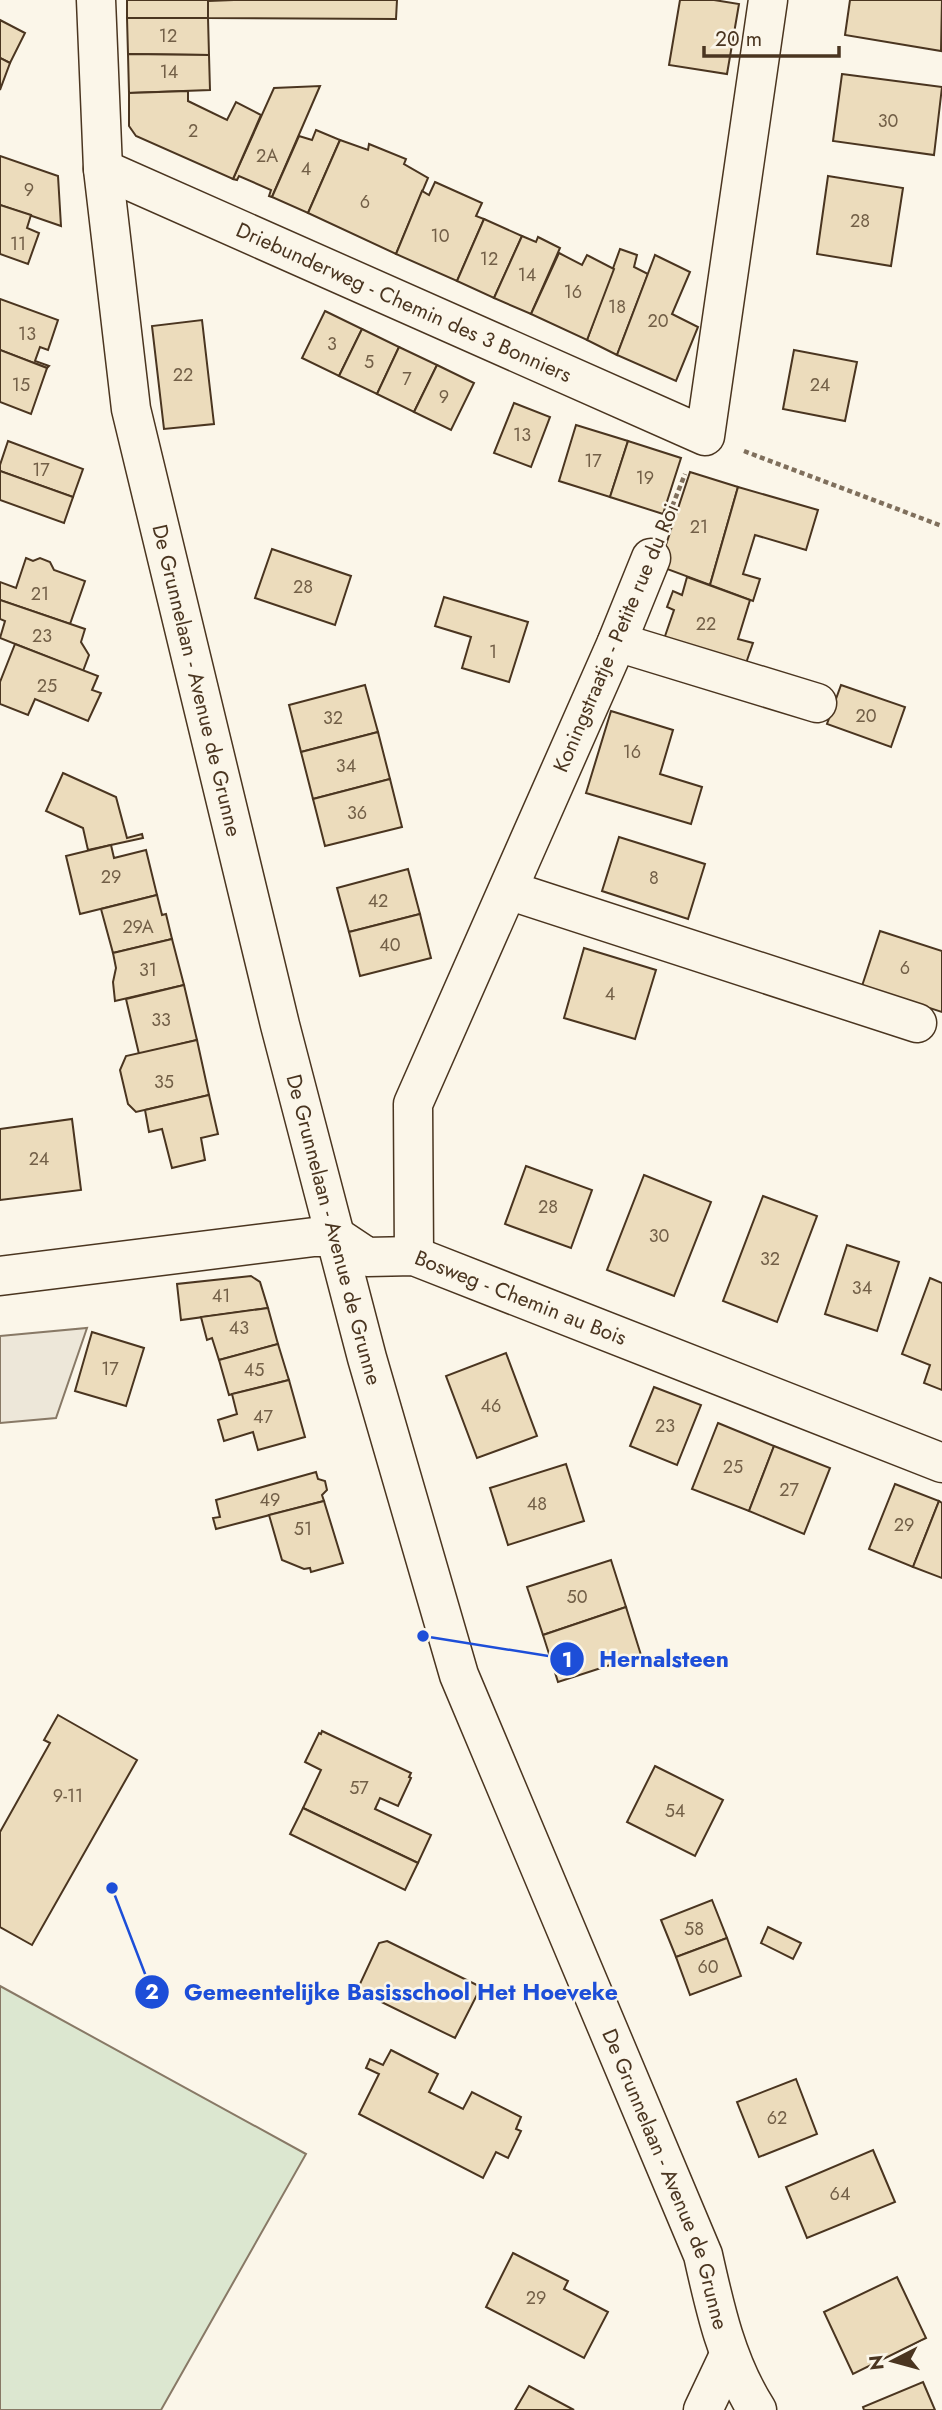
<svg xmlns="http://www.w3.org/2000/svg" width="942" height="2410" font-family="Jost,sans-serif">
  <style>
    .green { fill: #dce7d0; stroke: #887966; stroke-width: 2 }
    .parking { fill: #ede7d9; stroke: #887966; stroke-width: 2 }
    .building { fill: #ecdcbc; stroke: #4a3520; stroke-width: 2 }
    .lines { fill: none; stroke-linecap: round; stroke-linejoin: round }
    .minor-casing { stroke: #4a3520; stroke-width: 41 }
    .path { stroke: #7f6f5c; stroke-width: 4.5; stroke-dasharray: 5 3.5; stroke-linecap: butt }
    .minor { stroke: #fbf6e9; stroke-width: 38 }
    .labels { text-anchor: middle; stroke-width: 5; stroke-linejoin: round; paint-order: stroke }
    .number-label { font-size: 18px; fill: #725f47 }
    .street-label { font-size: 21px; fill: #4a3520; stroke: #fbf6e9 }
    .leader { fill: none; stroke: #1d4ed8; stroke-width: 2.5 }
    .callout-dot { fill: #1d4ed8; stroke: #fbf6e9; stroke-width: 2.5 }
    .mark-label { font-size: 21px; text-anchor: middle; font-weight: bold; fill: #fff }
    .callout-label { font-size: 23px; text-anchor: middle; font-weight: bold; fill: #1d4ed8; stroke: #fbf6e9; stroke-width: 5; stroke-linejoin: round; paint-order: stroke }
  </style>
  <rect width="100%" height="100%" fill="#fbf6e9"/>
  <polygon class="green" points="0,1986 306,2154 161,2410 0,2410"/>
  <polygon class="parking" points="87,1328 56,1418 0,1423 0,1336"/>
  <g class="building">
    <rect x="127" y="0" width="81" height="18"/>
    <polygon points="234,0 397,0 396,19 208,18 208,1"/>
    <polygon points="680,0 714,0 739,4 727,74 669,65"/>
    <polygon points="850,0 942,0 941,51 845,35"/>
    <polygon points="127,18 208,18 209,55 128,54"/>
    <polygon points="0,20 25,33 10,63 0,58"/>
    <polygon points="128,54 209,55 210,90 129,93"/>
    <polygon points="0,58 10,63 0,90"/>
    <polygon points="842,74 942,87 934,155 833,141"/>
    <polygon points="320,86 272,197 269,196 271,190 239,176 237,180 233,179 274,88"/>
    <polygon points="188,91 188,101 227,120 236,102 261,115 233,179 136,136 129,126 129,93"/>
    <polygon points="316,130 340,140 308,213 272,197 299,136 312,140"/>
    <polygon points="340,140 368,150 369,144 406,159 404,164 428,178 396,254 308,213"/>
    <polygon points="0,156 58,176 61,226 0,205"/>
    <polygon points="828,176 903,188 891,266 817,254"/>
    <polygon points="435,182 482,203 476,216 484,219 457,281 396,254 422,191 429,195"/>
    <polygon points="0,205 31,215 27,228 39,233 28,264 0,254"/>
    <polygon points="484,219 522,236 494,298 457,281"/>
    <polygon points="522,236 536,242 538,237 560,248 531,314 494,298"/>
    <polygon points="620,249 637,255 634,267 648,274 617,355 587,340"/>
    <polygon points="559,253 582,265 587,255 614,269 587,340 531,314"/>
    <polygon points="655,255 690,272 672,314 698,327 676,381 617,355"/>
    <polygon points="0,299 58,320 48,350 40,347 35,361 49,366 47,368 0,350"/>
    <polygon points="325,311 362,329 339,376 302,358"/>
    <polygon points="202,320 214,424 164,429 152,326"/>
    <polygon points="362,329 399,347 377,394 339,376"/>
    <polygon points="399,347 437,365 414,412 377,394"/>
    <polygon points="0,350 47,368 31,414 0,402"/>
    <polygon points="794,350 857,362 845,421 783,409"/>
    <polygon points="437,365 474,383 451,430 414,412"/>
    <polygon points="514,403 550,417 531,467 494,453"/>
    <polygon points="576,425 628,441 610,497 559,481"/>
    <polygon points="8,441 83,469 73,497 0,471 0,465"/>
    <polygon points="628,441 681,458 663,514 610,497"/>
    <polygon points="0,471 73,497 64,523 0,500"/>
    <polygon points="690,472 738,487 710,585 659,566"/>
    <polygon points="738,487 818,510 806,550 755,535 743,574 760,579 753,601 710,585"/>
    <polygon points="272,549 351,576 335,625 255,598"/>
    <polygon points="26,558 33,561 40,558 50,562 54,570 85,581 70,624 0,600 0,582 16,588"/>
    <polygon points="687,577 750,600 738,639 753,643 745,666 664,639 674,610 667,607 673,591 682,595"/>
    <polygon points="444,597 528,622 509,682 462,668 471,637 435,626"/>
    <polygon points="0,600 85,629 81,642 89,655 83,671 0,638 5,621 0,619"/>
    <polygon points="15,644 98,676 92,690 101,693 88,721 35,699 28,715 0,704 0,682"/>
    <polygon points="365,685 378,732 301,752 289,705"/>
    <polygon points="841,685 905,707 891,747 827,724"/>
    <polygon points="611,711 673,730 660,774 702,787 691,824 586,793"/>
    <polygon points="378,732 390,779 313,799 301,752"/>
    <polygon points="63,773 116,797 127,838 142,834 143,838 88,850 83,828 46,811"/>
    <polygon points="390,779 402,827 325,846 313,799"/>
    <polygon points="619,837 705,864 688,919 602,891"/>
    <polygon points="111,845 114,858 146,850 157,895 80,914 66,856"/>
    <polygon points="408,869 420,914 349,932 337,888"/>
    <polygon points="157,895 162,915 166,914 172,939 113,953 101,909"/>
    <polygon points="420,914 431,958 360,976 349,932"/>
    <polygon points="880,931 942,951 942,1012 862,986"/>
    <polygon points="172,939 184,985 115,1001 113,982 116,968 113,953"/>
    <polygon points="584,948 656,970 635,1039 564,1018"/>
    <polygon points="184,985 197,1040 139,1054 126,999"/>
    <polygon points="197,1040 209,1095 136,1112 128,1104 120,1070 126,1056"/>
    <polygon points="209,1095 218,1134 201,1138 205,1160 172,1168 162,1129 149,1132 145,1110"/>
    <polygon points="72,1119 81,1190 0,1200 0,1129"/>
    <polygon points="526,1166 592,1190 571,1248 505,1224"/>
    <polygon points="644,1175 711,1202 674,1296 607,1270"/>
    <polygon points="763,1196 817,1216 777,1322 723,1301"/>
    <polygon points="847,1245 899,1262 877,1331 825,1314"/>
    <polygon points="251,1276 260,1282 268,1308 181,1320 177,1284"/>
    <polygon points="930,1278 942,1283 942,1390 924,1383 930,1365 902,1354"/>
    <polygon points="268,1308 278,1344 219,1360 212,1338 207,1340 201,1317"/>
    <polygon points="92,1332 144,1348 126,1406 75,1391"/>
    <polygon points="278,1344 289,1380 229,1395 219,1360"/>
    <polygon points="506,1353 537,1436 477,1458 446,1376"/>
    <polygon points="289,1380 305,1437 258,1450 253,1432 224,1441 218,1420 237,1414 232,1394"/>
    <polygon points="654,1387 701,1405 677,1465 630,1446"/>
    <polygon points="718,1423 774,1446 749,1511 692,1489"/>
    <polygon points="774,1446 830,1468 804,1534 749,1511"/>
    <polygon points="566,1464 584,1521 508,1545 490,1488"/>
    <polygon points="316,1472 318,1479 325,1481 327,1490 322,1495 324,1501 216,1529 213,1518 220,1517 216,1500"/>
    <polygon points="895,1484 939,1501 913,1567 869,1549"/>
    <polygon points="324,1501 343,1563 311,1572 310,1568 304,1569 282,1560 269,1515"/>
    <polygon points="939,1501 942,1503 942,1578 913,1567"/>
    <polygon points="611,1560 626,1607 543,1635 527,1587"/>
    <polygon points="626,1607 641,1655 558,1682 543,1635"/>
    <polygon points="58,1715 137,1760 32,1945 0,1927 0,1832 50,1743 44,1740"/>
    <polygon points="322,1731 411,1773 409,1777 411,1778 398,1806 380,1798 375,1809 431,1835 418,1863 303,1808 321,1770 305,1762 319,1733 321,1734"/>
    <polygon points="655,1766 723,1800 695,1856 627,1822"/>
    <polygon points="303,1808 418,1863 405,1890 290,1834"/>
    <polygon points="712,1900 727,1938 676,1957 661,1920"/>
    <polygon points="768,1927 801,1943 793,1959 761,1943"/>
    <polygon points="727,1938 741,1976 690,1995 676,1957"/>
    <polygon points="387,1941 481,1987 455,2038 361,1992 359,1986 379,1943"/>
    <polygon points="391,2050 438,2074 429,2092 463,2109 472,2092 521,2117 516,2129 521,2131 508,2158 496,2152 483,2178 359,2114 379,2074 366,2068 370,2059 383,2065"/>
    <polygon points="796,2079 817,2134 759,2157 737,2102"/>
    <polygon points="873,2150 895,2202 807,2238 786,2187"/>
    <polygon points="513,2253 568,2281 564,2289 608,2312 584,2358 486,2307"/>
    <polygon points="897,2277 926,2338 853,2374 824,2312"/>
    <polygon points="923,2382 935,2410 864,2410 863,2407"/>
    <polygon points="529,2386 574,2410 515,2410"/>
  </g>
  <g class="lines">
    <g class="minor-casing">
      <g id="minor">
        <path id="s1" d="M 96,0 L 103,169 L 131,409 L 280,1025 L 367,1358 L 459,1675 L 703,2255 C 715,2309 727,2363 757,2410"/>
        <path id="s2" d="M 103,169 L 705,436 L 768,0"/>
        <polyline points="617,642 817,703"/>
        <polyline points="508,890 917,1023"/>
        <polyline points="414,1256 413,1104 617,642 651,558"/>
        <path id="s3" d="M 0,1276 L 314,1237 L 337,1237 L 367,1257 L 414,1256 L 942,1463"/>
        <polyline points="703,2410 729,2355"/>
      </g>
    </g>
    <g class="path">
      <polyline points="744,451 942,526"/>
      <polyline points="666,522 685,474"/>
    </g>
    <use href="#minor" class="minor"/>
  </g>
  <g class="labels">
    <g class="number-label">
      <text x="168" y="42">12</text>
      <text x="169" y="78">14</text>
      <text x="888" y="127">30</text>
      <text x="193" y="137">2</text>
      <text x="267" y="162">2A</text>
      <text x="306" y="175">4</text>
      <text x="29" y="196">9</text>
      <text x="365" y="208">6</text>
      <text x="860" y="227">28</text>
      <text x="440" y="242">10</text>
      <text x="18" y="250">11</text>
      <text x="489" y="265">12</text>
      <text x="527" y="281">14</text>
      <text x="573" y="298">16</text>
      <text x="617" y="313">18</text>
      <text x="658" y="327">20</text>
      <text x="27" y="340">13</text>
      <text x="332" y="350">3</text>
      <text x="369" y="368">5</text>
      <text x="183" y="381">22</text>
      <text x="407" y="385">7</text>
      <text x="21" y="391">15</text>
      <text x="820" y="391">24</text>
      <text x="444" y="403">9</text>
      <text x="522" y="441">13</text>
      <text x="593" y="467">17</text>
      <text x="41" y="476">17</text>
      <text x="645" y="484">19</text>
      <text x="699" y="533">21</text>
      <text x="303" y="593">28</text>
      <text x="40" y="600">21</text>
      <text x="706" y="630">22</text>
      <text x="42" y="642">23</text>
      <text x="493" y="658">1</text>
      <text x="47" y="692">25</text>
      <text x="866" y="722">20</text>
      <text x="333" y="724">32</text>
      <text x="632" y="758">16</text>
      <text x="346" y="772">34</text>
      <text x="357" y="819">36</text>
      <text x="111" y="883">29</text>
      <text x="654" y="884">8</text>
      <text x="378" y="907">42</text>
      <text x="138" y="933">29A</text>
      <text x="390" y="951">40</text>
      <text x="905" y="974">6</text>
      <text x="148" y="976">31</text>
      <text x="610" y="1000">4</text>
      <text x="161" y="1026">33</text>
      <text x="164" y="1088">35</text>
      <text x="39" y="1165">24</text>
      <text x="548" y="1213">28</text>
      <text x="659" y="1242">30</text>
      <text x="770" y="1265">32</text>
      <text x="862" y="1294">34</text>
      <text x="221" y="1302">41</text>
      <text x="239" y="1334">43</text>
      <text x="110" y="1375">17</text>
      <text x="254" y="1376">45</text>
      <text x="491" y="1412">46</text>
      <text x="263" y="1423">47</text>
      <text x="665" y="1432">23</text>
      <text x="733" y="1473">25</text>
      <text x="789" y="1496">27</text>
      <text x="270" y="1506">49</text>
      <text x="537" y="1510">48</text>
      <text x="904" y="1531">29</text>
      <text x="303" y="1535">51</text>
      <text x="577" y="1603">50</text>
      <text x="359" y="1794">57</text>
      <text x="68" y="1802">9-11</text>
      <text x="675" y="1817">54</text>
      <text x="694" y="1935">58</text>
      <text x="708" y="1973">60</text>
      <text x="777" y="2124">62</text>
      <text x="840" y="2200">64</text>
      <text x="536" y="2304">29</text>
    </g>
    <g class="street-label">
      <text dy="7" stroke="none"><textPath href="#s2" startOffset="329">Driebunderweg - Chemin des 3 Bonniers</textPath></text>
      <text transform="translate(616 638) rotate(-67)" y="7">Koningstraatje - Petite rue du Roi</text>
      <text dy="7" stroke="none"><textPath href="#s1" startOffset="690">De Grunnelaan - Avenue de Grunne</textPath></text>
      <text dy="7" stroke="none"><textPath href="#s1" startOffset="1256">De Grunnelaan - Avenue de Grunne</textPath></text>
      <text dy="7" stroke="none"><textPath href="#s3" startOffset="537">Bosweg - Chemin au Bois</textPath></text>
      <text dy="7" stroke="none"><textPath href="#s1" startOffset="2264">De Grunnelaan - Avenue de Grunne</textPath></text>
    </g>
  </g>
  <path class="leader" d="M423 1636L567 1659M112 1888L152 1992"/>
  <g class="callout-dot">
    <circle cx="423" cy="1636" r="7"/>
    <circle cx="112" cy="1888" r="7"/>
    <circle cx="567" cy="1659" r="18"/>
    <circle cx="152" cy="1992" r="18"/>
  </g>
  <g class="mark-label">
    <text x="567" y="1667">1</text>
    <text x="152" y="1999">2</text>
  </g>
  <g class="callout-label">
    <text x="664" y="1667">Hernalsteen</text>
    <text x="401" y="2000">Gemeentelijke Basisschool Het Hoeveke</text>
  </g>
  <g transform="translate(893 2361) rotate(264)" stroke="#fbf6e9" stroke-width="5" paint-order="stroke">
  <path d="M0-5L12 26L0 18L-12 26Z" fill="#4a3520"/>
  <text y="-10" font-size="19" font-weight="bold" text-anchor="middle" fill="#4a3520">N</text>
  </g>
  <path d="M704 46v10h135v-10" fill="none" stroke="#4a3520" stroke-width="3.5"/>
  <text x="715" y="46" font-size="21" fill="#4a3520" stroke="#fbf6e9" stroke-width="5" paint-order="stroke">20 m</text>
</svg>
